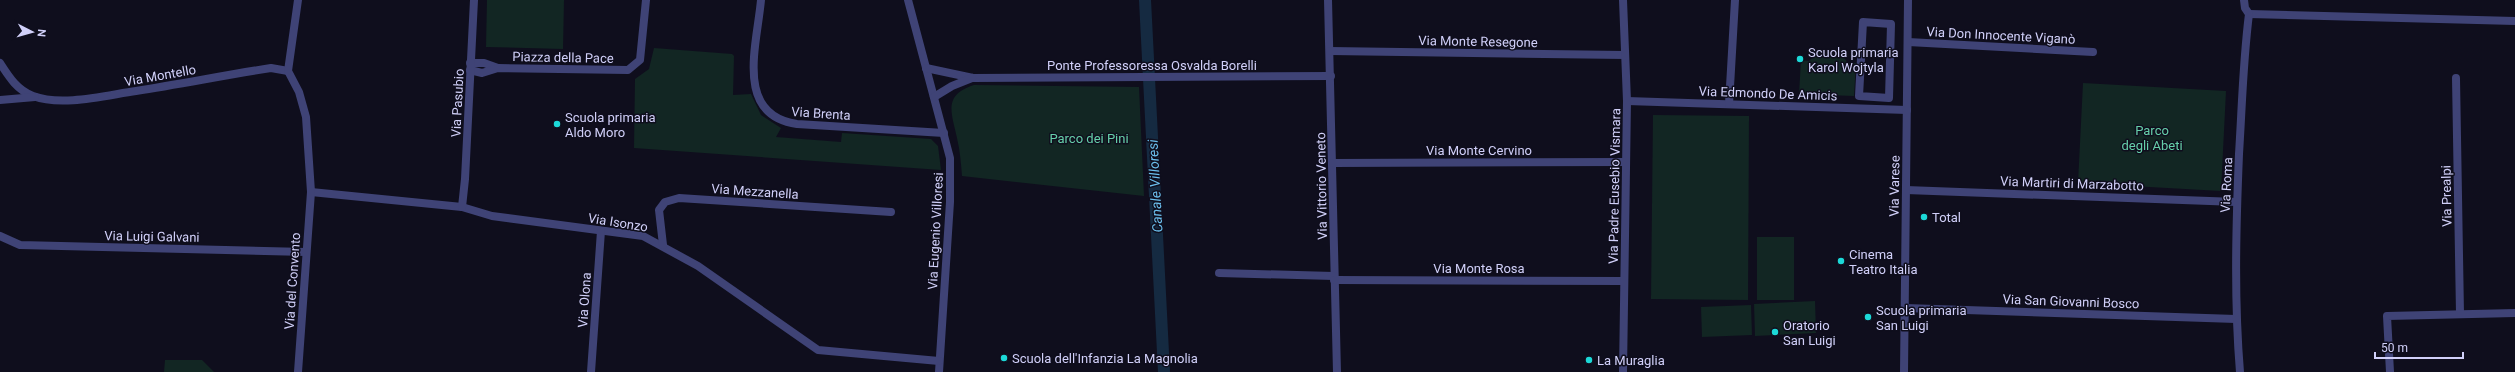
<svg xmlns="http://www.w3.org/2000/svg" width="2515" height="372" font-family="Roboto,sans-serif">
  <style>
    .green { fill: #122623 }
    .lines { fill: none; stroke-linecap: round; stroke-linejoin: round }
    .canal { stroke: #152a41; stroke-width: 12 }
    .street { stroke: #3f4376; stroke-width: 8 }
    .poi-dot { fill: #1cd9d8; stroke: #0f0e1d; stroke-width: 1.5 }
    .labels { text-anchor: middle; stroke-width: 3; stroke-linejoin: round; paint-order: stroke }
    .street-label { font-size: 13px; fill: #d1d0f9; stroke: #0f0e1d }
    .poi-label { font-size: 13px; fill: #d1d0f9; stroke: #0f0e1d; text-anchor: start }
    .park-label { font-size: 13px; fill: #66cfaa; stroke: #0f0e1d }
    .water-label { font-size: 14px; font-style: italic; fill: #6bbeec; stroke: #0f0e1d }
  </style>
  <rect width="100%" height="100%" fill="#0f0e1d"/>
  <g class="green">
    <polygon points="487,0 564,0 563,49 486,47"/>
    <polygon points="654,48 732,54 734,56 733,95 751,94 761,115 781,128 776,137 841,142 842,133 931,139 938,146 941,170 634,148 635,79 649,69"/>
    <polygon points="1818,53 1841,54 1848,63 1856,63 1854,96 1799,94 1801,60 1809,61"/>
    <polygon points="2083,83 2226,91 2221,191 2078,183"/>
    <path d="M 974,85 L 1139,87 L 1144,196 L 962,176 C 961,163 960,151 957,138 C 952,114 942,95 974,85 Z"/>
    <polygon points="1653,115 1749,116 1748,300 1651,299"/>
    <rect x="1757" y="237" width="37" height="63"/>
    <polygon points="1815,301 1816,333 1755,336 1754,304"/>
    <polygon points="1751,305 1752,335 1702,337 1701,307"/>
    <polygon points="165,360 202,360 214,372 164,372"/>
  </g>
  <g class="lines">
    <polyline class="canal" points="1145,0 1164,372"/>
    <g class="street">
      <path d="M 761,0 C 757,45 734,115 797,124 L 944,133"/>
      <polyline points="908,0 950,158 950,202 939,372"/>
      <polyline points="1328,0 1337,372"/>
      <polyline points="2249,14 2515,21"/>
      <polygon points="1863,22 1891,24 1889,98 1859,96"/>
      <polyline points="1908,42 2093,52"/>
      <polyline points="1330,51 1625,55"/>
      <path d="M 0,63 C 9,77 17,90 33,96 C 62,107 107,95 136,91 C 181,84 226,75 271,68 L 288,71"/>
      <polyline points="470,63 484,63 498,68"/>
      <polyline points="926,68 973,78 1331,76"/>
      <polyline points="470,70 482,73 498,68 628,70 640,60 646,0"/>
      <polyline points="2456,78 2460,314"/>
      <polyline points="934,97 952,86 972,78"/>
      <polyline points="0,100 35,97"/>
      <polyline points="1627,101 1907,110"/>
      <polyline points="1729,104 1735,0"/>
      <polyline points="1333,163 1625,162"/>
      <polyline points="1906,190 2237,202"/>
      <polyline points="311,192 462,207 492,216 643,236 698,266 818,350 939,361"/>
      <polyline points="462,207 465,179 474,0"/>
      <polyline points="0,236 20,245 306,252"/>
      <polyline points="663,245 659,210 665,202 679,198 891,212"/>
      <polyline points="1219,273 1334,276"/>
      <polyline points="1334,280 1624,281"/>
      <polyline points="1905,308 2236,319"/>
      <polyline points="298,372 311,192 306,117 299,92 288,71 298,0"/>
      <polyline points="591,372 601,231"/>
      <polyline points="1623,372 1627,101 1623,0"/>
      <polyline points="1904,372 1908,0"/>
      <path d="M 2240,372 C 2234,299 2236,227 2239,154 C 2242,107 2243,61 2249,14 L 2245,8 L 2244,0"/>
      <polyline points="2390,372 2387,316 2515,313"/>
    </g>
  </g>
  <g class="poi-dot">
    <circle cx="1800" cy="59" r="4"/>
    <circle cx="557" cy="124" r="4"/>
    <circle cx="1924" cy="217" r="4"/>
    <circle cx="1841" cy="261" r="4"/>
    <circle cx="1868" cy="317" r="4"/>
    <circle cx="1775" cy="332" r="4"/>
    <circle cx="1004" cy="358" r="4"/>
    <circle cx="1589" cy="360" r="4"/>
  </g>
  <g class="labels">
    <g class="street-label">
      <text transform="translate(2001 35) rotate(3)" y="5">Via Don Innocente Viganò</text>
      <text transform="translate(1478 41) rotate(1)" y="5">Via Monte Resegone</text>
      <text transform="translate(563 57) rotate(1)" y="5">Piazza della Pace</text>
      <text x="1152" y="70">Ponte Professoressa Osvalda Borelli</text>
      <text transform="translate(160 75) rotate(-10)" y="5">Via Montello</text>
      <text transform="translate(1768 93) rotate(2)" y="5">Via Edmondo De Amicis</text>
      <text transform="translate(457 103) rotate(-87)" y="5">Via Pasubio</text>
      <text transform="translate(821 113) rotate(4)" y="5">Via Brenta</text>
      <text x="1479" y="155">Via Monte Cervino</text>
      <text transform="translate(2072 183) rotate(2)" y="5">Via Martiri di Marzabotto</text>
      <text transform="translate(2226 185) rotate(-87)" y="5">Via Roma</text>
      <text transform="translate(1321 186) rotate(-91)" y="5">Via Vittorio Veneto</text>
      <text transform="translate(1614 186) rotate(-89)" y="5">Via Padre Eusebio Vismara</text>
      <text transform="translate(1894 186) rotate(-89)" y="5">Via Varese</text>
      <text transform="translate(755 191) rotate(4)" y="5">Via Mezzanella</text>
      <text transform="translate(2446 196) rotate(-91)" y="5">Via Prealpi</text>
      <text transform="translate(618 222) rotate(9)" y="5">Via Isonzo</text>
      <text transform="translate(935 231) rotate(-87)" y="5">Via Eugenio Villoresi</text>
      <text transform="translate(152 236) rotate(1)" y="5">Via Luigi Galvani</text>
      <text x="1479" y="273">Via Monte Rosa</text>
      <text transform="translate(292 281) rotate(-86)" y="5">Via del Convento</text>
      <text transform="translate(584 300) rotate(-86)" y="5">Via Olona</text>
      <text transform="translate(2071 301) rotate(2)" y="5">Via San Giovanni Bosco</text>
    </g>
    <g class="poi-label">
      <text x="1808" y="57">Scuola primaria<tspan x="1808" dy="15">Karol Wojtyla</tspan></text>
      <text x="565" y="122">Scuola primaria<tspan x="565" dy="15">Aldo Moro</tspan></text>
      <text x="1932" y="222">Total</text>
      <text x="1849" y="259">Cinema<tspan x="1849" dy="15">Teatro Italia</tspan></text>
      <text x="1876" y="315">Scuola primaria<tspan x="1876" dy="15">San Luigi</tspan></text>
      <text x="1783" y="330">Oratorio<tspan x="1783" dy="15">San Luigi</tspan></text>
      <text x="1012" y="363">Scuola dell'Infanzia La Magnolia</text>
      <text x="1597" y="365">La Muraglia</text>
    </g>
    <g class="park-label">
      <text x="2152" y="135">Parco<tspan x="2152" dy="15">degli Abeti</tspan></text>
      <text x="1089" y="143">Parco dei Pini</text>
    </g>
    <g class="water-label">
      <text transform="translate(1155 186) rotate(-93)" y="5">Canale Villoresi</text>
    </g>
  </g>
  <g transform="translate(32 32) rotate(96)" stroke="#0f0e1d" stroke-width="3" paint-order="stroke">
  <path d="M0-3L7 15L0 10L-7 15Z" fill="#d1d0f9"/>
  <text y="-6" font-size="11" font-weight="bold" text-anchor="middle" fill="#d1d0f9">N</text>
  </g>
  <path d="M2375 352v6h88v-6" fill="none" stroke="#d1d0f9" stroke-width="2"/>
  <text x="2381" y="352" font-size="12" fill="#d1d0f9" stroke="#0f0e1d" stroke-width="3" paint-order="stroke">50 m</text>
</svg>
